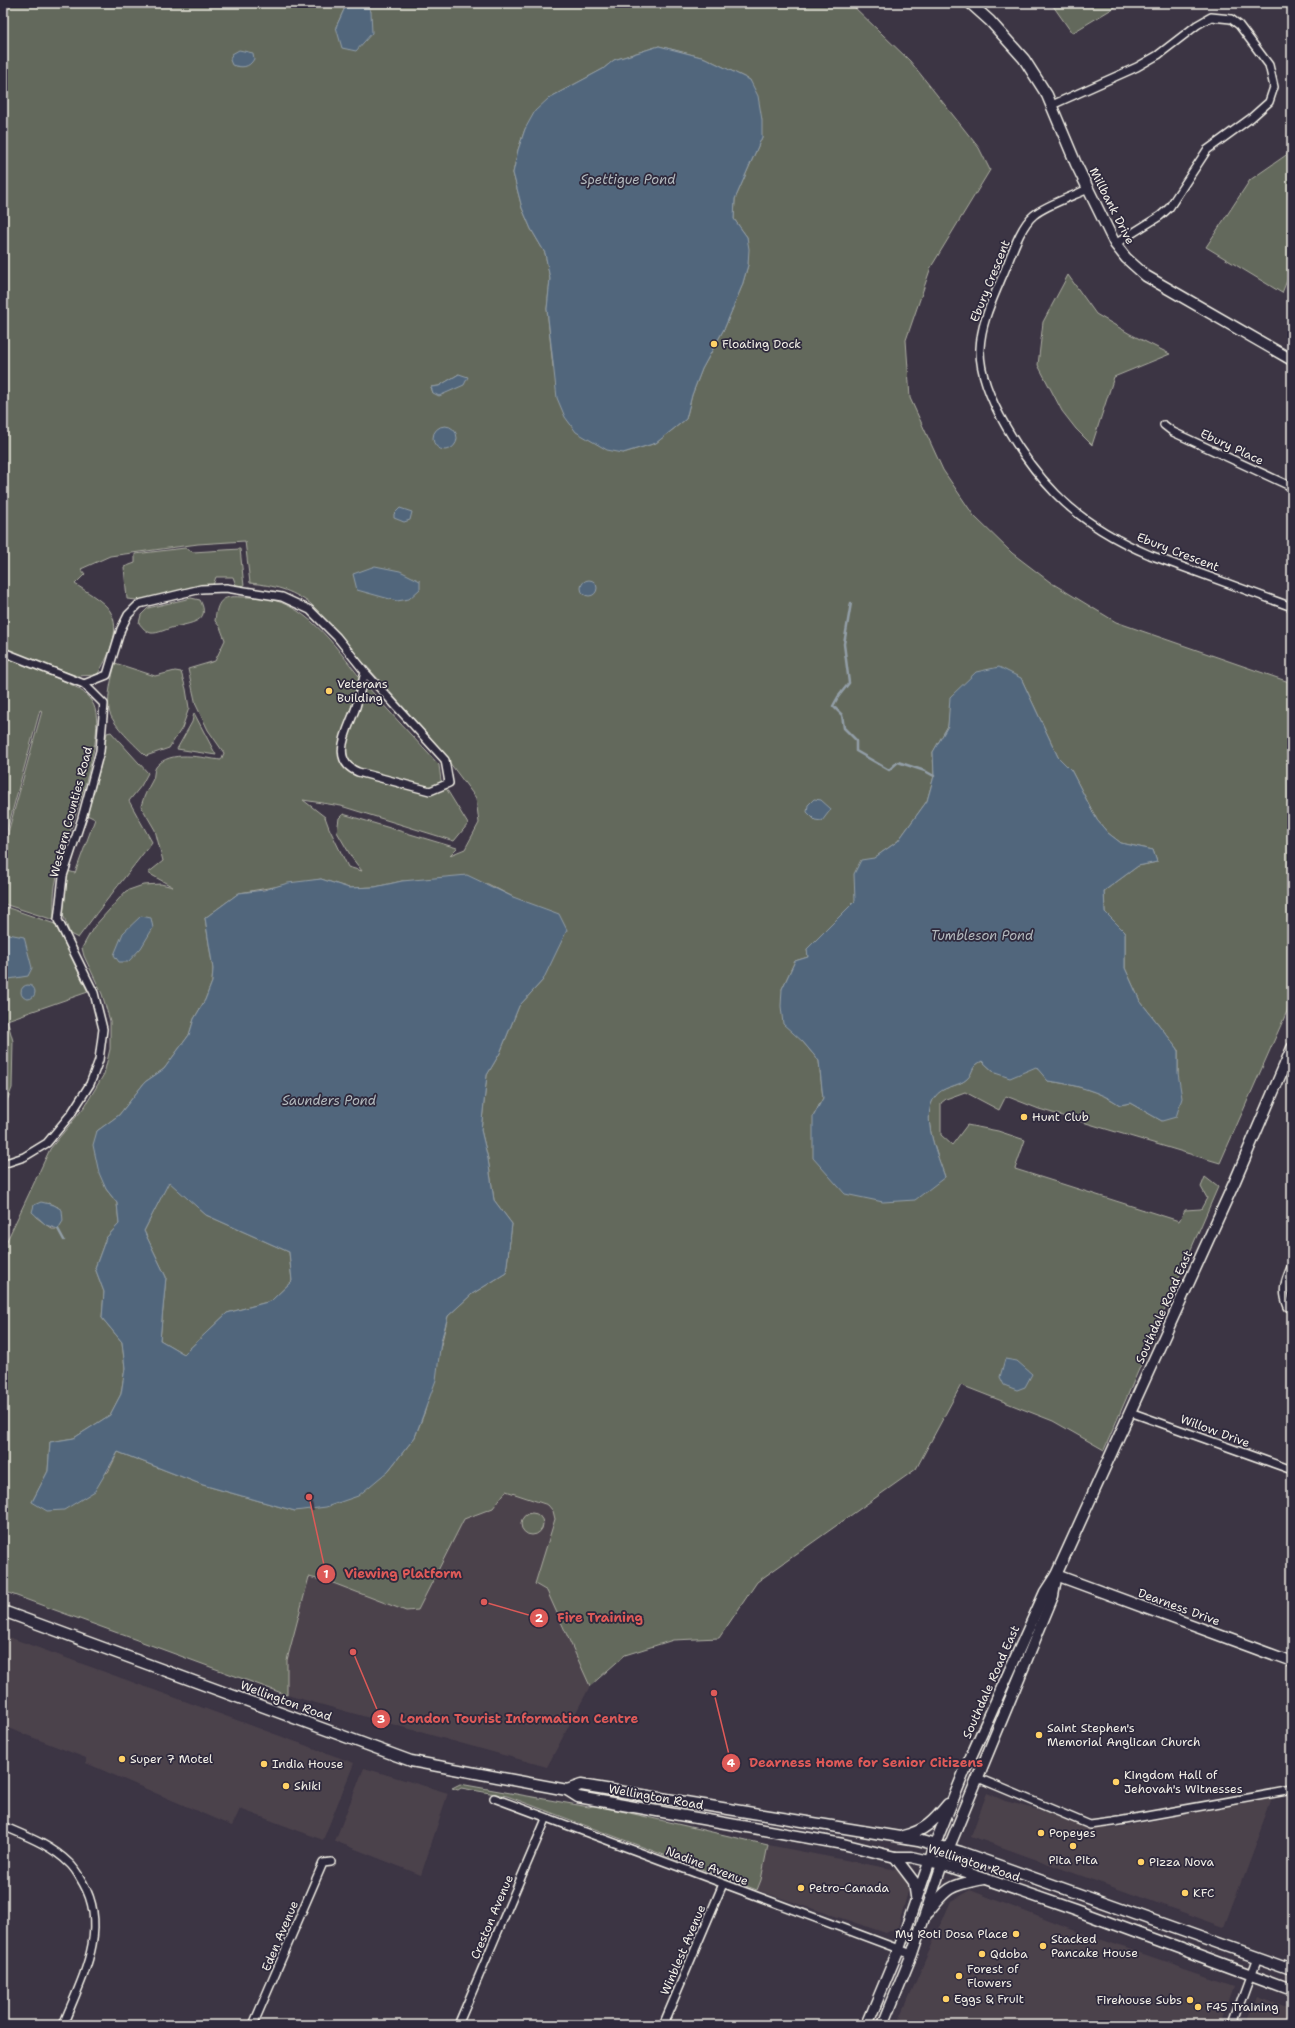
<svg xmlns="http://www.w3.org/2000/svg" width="1295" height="2028" font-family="'Shantell Sans',sans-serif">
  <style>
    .built { fill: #4c424c }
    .green { fill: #64695c; stroke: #acada2; fill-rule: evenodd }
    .water { fill: #51667c; stroke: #929ea7; fill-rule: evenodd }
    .pier { fill: #3c3544 }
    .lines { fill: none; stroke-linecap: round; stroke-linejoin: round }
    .stream { stroke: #929ea7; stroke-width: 2.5 }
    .street-casing { stroke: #f4f1e8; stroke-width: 10 }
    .secondary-casing { stroke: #f4f1e8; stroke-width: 13 }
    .street { stroke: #2f2a3d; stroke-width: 7 }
    .secondary { stroke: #2f2a3d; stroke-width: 10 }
    .poi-dot { fill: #ffd166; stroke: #2f2a3d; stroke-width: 1.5 }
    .labels { text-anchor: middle; stroke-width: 3.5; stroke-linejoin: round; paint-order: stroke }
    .street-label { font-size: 12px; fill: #f4f1e8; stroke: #2f2a3d }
    .poi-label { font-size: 12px; fill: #f4f1e8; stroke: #2f2a3d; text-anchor: start }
    .water-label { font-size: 13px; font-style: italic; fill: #b3b9bd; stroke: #2f2a3d }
    .leader { fill: none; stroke: #de5a58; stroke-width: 1.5 }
    .callout-dot { fill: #de5a58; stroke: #2f2a3d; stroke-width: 1.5 }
    .mark-label { font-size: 12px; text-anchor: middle; font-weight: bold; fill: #fff }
    .callout-label { font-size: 13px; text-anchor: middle; font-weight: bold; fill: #de5a58; stroke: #2f2a3d; stroke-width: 3.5; stroke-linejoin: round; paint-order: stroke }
  </style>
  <rect width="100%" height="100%" fill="#3c3544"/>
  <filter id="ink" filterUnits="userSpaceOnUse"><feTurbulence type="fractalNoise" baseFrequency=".025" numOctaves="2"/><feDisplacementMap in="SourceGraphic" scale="8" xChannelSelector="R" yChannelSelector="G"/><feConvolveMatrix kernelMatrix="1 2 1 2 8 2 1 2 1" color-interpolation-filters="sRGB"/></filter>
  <g filter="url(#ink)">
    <g class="built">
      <polygon points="506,1491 548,1505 553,1511 555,1519 535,1584 547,1591 590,1686 547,1767 287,1695 287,1660 309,1577 333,1583 418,1610 464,1519 493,1508"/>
      <polygon points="3,1635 354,1763 323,1840 240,1809 232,1826 86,1763 86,1758 3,1726"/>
      <polygon points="364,1768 448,1793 421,1875 335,1841"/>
      <polygon points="987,1793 1005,1801 1110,1829 1272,1798 1224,1927 971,1836"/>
      <polygon points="768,1845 902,1871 910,1885 898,1927 886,1933 757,1890 761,1880"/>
      <polygon points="970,1890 1067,1928 1234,1985 1220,2025 897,2025 951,1901"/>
      <polygon points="1257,1996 1292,2009 1292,2025 1246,2025"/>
    </g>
    <g class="green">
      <path d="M 3,3 L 347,3 L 336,27 L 371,12 L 367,3 L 850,3 L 910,61 L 979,148 L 990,170 L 931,267 L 906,340 L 910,398 L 943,470 L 974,516 L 1012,553 L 1050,582 L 1116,622 L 1292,683 L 1292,1000 L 1220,1163 L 1039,1109 L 1006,1096 L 999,1110 L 965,1092 L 946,1099 L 941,1103 L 941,1135 L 952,1145 L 967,1125 L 998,1131 L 1025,1140 L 1015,1169 L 1179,1221 L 1185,1210 L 1201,1209 L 1207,1198 L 1201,1187 L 1205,1177 L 1218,1187 L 1104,1450 L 1053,1421 L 961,1385 L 916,1469 L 757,1582 L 719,1638 L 673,1640 L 625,1655 L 590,1686 L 547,1591 L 535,1584 L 555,1519 L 553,1511 L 548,1505 L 506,1491 L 493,1508 L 464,1519 L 418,1610 L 406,1611 L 333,1583 L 309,1577 L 287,1660 L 287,1695 L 3,1591 L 3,1249 L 50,1149 L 85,1106 L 104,1074 L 110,1049 L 110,1021 L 102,994 L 84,956 L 82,948 L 93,928 L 126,891 L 143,885 L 161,884 L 173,887 L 148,873 L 163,861 L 155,830 L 141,806 C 144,796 147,790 152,781 C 155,777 153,771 156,767 C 170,749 202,758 221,760 L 224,753 L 208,730 L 196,705 L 188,669 L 215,661 L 225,640 L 220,627 L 215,621 C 217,602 221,595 241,597 C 249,597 257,597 265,598 C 312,606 339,653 367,686 C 390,713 415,739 439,765 L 441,780 L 468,824 L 454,841 L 341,806 L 303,800 L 325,817 L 329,828 L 348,867 L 362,871 L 352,858 L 337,832 L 339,818 L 343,814 L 457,848 L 450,855 L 465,849 L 479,823 L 476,798 L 432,739 L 311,604 C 289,589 276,586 250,583 L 245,541 L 198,544 L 110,556 L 81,569 L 85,574 L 75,584 C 84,590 105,602 110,611 C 122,630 108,658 97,675 L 77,676 L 49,666 L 47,674 C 63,681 83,687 92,702 C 112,733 62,843 56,881 C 53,894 54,908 54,920 L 4,904 L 4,847 L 42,711 L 40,710 L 3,845 ZM 659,46 L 705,58 L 750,80 L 762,137 L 735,199 L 734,219 L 747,237 L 748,265 L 742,286 L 725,327 L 702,369 L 692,395 L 686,419 L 656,443 L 623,453 L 553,367 L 547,309 L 550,279 L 545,253 L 531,229 L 522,208 L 513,173 L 518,150 L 525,129 L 549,98 L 603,69 L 614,60 ZM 459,374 L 433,393 L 431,387 L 439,386 ZM 1021,678 L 1058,757 L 1071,770 L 1097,820 L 1108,833 L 1121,843 L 1153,850 L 1157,862 L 1138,866 L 1104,891 L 1105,912 L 1125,932 L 1125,968 L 1140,1001 L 1178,1049 L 1178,1073 L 1162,1121 L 1130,1103 L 1120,1105 C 1100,1091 1072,1084 1048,1081 L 1036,1066 L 995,1073 L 982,1061 C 970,1067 974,1071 967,1079 C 958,1087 942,1086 935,1096 C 920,1116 938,1157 945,1177 L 813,1117 L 823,1098 L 819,1061 L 803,1042 L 782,989 L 795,961 L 808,957 L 807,949 L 855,901 L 874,858 L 898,841 L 927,801 L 934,776 L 933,752 L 948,726 L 951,697 ZM 321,879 L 349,888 L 375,887 L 402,881 L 488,884 L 513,897 L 543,980 L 519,1006 L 500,1053 L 487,1075 L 481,1130 L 488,1159 L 494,1200 L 512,1224 L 506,1273 L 472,1294 L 448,1316 L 425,1411 L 415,1437 L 388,1471 L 295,1511 L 203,1485 L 118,1452 L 108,1472 L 32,1502 L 48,1471 L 50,1442 L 74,1438 L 110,1415 L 121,1394 L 125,1368 L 122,1342 L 102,1318 L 104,1292 L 95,1268 L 106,1238 L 119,1224 L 117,1203 L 106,1189 L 97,1131 L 119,1115 L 145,1082 L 164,1069 L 189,1035 L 194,1019 L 205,1000 L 212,982 L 213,969 L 205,918 L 239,893 ZM 48,1203 L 58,1207 L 58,1229 L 52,1229 L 36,1217 Z"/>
      <polygon points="1051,3 1122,3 1072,33"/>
      <polygon points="1292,151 1292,268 1282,293 1206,247 1250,180"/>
      <polygon points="1068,275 1096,314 1130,334 1170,354 1114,377 1092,445 1076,429 1062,411 1038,365 1043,322"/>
      <polygon points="185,548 193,552 240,549 244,586 236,585 233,577 216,577 213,585 137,600 127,599 124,567 135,563 135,554"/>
      <path d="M 191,598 L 200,600 C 212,622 190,623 175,627 C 168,628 158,634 151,633 C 145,631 143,628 139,623 L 141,615 L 148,608 Z"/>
      <path d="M 115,663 L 155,676 L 175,671 L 181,672 L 186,689 L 189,708 L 182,728 L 169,748 L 146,756 C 136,746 111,724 109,710 C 107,695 112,678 115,663 Z"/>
      <polygon points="194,713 216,755 177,749 192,722"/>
      <path d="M 111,732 L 148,773 L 141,786 L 129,801 L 152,842 C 128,874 102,905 78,938 L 70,934 L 63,914 L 68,871 L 75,873 L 95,819 L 87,815 L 99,772 L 107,733 Z"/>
      <polygon points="3,906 55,924 88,992 7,1020 13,1041 12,1088 3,1111"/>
      <polygon points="169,1181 206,1215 289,1252 292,1281 271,1301 227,1313 184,1354 160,1340 166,1277 144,1231"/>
      <circle cx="532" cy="1524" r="11"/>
      <polygon points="460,1784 589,1807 595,1805 768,1845 761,1880 757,1890 507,1796 461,1788 458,1790 452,1788"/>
    </g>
    <g class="water">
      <polygon points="347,3 367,3 371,12 372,33 356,51 342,48 336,27"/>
      <polygon points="659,46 705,58 750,80 758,96 762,120 762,137 735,199 734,219 747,237 749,249 748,265 742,286 725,327 702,369 692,395 686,419 656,443 623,453 607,450 576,432 565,417 557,398 547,309 550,279 545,253 531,229 522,208 513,173 518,150 525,129 535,111 549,98 603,69 614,60"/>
      <path d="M 239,50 L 253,53 L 254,59 C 249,68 242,68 232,65 L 230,60 L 232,54 Z"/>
      <polygon points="459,374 468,377 464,385 439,396 433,393 431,387 439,386"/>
      <circle cx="445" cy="438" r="12"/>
      <polygon points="400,508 412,512 410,520 404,522 394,518 394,514"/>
      <polygon points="375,566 400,571 420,581 420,589 409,599 397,601 357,590 353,574"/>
      <circle cx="589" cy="588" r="8"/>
      <path d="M 999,667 L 1021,678 L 1058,757 L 1071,770 L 1097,820 L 1108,833 L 1121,843 L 1153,850 L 1157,862 L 1138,866 L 1104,891 L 1105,912 L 1125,932 L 1125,968 L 1140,1001 L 1178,1049 L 1178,1073 L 1182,1098 L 1176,1117 L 1162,1121 L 1130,1103 L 1120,1105 C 1100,1091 1072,1084 1048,1081 L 1036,1067 L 1010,1078 L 995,1073 L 982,1061 C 970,1067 974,1072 967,1079 C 958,1087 942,1086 935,1097 C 920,1116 938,1156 945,1177 L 915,1200 L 883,1202 L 845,1194 L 813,1158 L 813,1117 L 823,1098 L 819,1061 L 803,1042 L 783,1024 L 781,1006 L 782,989 L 795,961 L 808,957 L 807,949 L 855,901 L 854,874 L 861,860 L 874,858 L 898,841 L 927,801 L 934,776 L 933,752 L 948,726 L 950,697 L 976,672 Z"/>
      <polygon points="814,799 821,800 831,809 822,821 815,820 807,812 808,805"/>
      <path d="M 467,875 L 513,897 L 559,914 L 567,930 L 543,980 L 519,1006 L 500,1053 L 487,1075 L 481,1130 L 488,1159 L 494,1200 L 512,1224 L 506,1273 L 472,1294 L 448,1316 L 441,1341 L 436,1380 L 415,1437 L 388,1471 L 358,1496 L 326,1507 L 295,1511 L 203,1485 L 118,1452 L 95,1491 L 64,1510 L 47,1511 L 32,1502 L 48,1471 L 50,1442 L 74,1438 L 110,1415 L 121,1394 L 125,1368 L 122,1342 L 102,1318 L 104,1292 L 95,1268 L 106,1238 L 119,1224 L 117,1203 L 106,1189 L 99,1173 L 93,1145 L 97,1131 L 119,1115 L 145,1082 L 164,1069 L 189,1035 L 194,1019 L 205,1000 L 212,982 L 213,969 L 205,918 L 239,893 L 264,890 L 288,883 L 321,879 L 349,888 L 375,887 L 402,881 ZM 169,1182 L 206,1215 L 289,1252 L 292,1281 L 271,1301 L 227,1313 L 184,1354 L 160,1340 L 166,1277 L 144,1231 Z"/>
      <polygon points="141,916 151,918 153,928 141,948 128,962 119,962 114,955 123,933"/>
      <polygon points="3,933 24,937 32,968 28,976 3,980"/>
      <circle cx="28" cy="992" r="7"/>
      <polygon points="41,1202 54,1205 62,1210 63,1221 58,1229 46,1225 32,1212 34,1205"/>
      <polygon points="1005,1359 1017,1361 1032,1374 1025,1387 1017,1390 1004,1385 1000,1377"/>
    </g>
    <polygon class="pier" points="310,1494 313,1497 312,1502 314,1511 311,1511 309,1502 305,1499 306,1495"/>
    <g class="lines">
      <g class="stream">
        <polyline points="851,603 844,644 849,683 838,697 833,706 842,715 844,728 856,740 856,751 889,770 898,762 925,771 934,776"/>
        <polyline points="58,1229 64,1240"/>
      </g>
      <g class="street-casing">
        <g id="street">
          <polyline points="1052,105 1137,67 1158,55 1197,25 1211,17 1231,19 1239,25 1269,65 1274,87 1269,102 1251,118 1207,150 1169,208 1160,216 1115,244"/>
          <path d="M 1088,189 C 1073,196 1046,205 1034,215 C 1019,227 1010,260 1002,277 C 992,301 981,323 980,349 C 979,395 1025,462 1056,494 C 1081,520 1117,541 1150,555 L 1292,607"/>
          <polyline points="1164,425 1173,432 1292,487"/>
          <polyline points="3,652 84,684 104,704 100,751 82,818 63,876 58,920 94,993 103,1029 99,1060 90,1084 71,1114 47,1143 24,1157 3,1164"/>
          <path d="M 84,684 L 107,675 L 121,629 L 128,615 L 139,604 L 201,589 L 226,588 L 282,597 L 310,610 L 337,637 L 365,672 L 445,760 L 449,783 L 430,791 L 358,772 C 328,760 349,728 356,707 C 359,696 362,684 365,672"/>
          <path d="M 1292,1265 C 1285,1281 1281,1290 1288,1307 L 1292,1309"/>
          <polyline points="1130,1412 1292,1470"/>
          <polyline points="978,1778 1090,1825 1113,1822 1292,1790"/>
          <polyline points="494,1798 912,1954"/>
          <path d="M 3,1826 C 26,1836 51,1845 69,1863 C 75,1868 79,1876 83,1883 C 110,1930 81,1980 63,2025"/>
          <polyline points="253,2025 323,1863 331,1862"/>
          <polyline points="458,2025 546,1819"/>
          <polyline points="663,2025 723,1884"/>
          <polyline points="1232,2025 1257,1957"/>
        </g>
      </g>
      <g class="secondary-casing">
        <g id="secondary">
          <polyline points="970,3 990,21 1024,59 1047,95 1076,164 1115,244 1126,258 1146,276 1292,360"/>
          <polyline points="1056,1575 1292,1662"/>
          <polyline points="3,1611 411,1761 567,1790 578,1797 843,1844 895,1857 911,1857 942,1864 1075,1910 1292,1990"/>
          <polyline points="567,1790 581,1785 918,1840 961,1852 1292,1970"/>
          <path d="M 903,1836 C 925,1831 934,1821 948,1804"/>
          <polyline points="895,1857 914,1882 916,1896"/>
          <path d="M 928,1912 C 949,1885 951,1886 983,1879"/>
          <polyline points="867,2025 900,1946 939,1834 965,1770 1045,1592 1056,1575 1235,1181 1292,1048"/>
          <polyline points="883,2025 912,1954 942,1864 1053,1596 1056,1579"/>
        </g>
      </g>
      <use href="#street" class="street"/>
      <use href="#secondary" class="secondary"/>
    </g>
  </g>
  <g class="poi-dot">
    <circle cx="714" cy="344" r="4"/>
    <circle cx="329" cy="691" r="4"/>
    <circle cx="1024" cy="1117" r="4"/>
    <circle cx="1039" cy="1735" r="4"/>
    <circle cx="122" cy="1759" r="4"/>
    <circle cx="264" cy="1764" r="4"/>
    <circle cx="1116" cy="1782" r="4"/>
    <circle cx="286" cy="1786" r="4"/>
    <circle cx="1041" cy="1833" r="4"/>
    <circle cx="1073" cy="1846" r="4"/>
    <circle cx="1141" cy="1862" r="4"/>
    <circle cx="801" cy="1888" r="4"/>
    <circle cx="1185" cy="1893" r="4"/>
    <circle cx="1016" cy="1934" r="4"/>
    <circle cx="1043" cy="1946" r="4"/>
    <circle cx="982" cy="1954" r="4"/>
    <circle cx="959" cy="1976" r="4"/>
    <circle cx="946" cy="1999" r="4"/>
    <circle cx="1190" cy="2000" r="4"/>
    <circle cx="1198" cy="2007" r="4"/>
  </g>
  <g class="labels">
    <g class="street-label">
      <text transform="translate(1112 206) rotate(63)" y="4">Millbank Drive</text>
      <text transform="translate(990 281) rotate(-68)" y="4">Ebury Crescent</text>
      <text transform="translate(1232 447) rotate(25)" y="4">Ebury Place</text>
      <text transform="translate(1178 552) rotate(21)" y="4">Ebury Crescent</text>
      <text transform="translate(71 812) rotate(-75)" y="4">Western Counties Road</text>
      <text transform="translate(1164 1307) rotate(-66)" y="4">Southdale Road East</text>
      <text transform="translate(1215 1431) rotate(20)" y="4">Willow Drive</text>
      <text transform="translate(1179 1607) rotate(20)" y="4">Dearness Drive</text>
      <text transform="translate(991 1682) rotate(-66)" y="4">Southdale Road East</text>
      <text transform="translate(286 1701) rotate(20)" y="4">Wellington Road</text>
      <text transform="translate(656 1797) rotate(10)" y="4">Wellington Road</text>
      <text transform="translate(974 1863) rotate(18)" y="4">Wellington Road</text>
      <text transform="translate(707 1866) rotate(21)" y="4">Nadine Avenue</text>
      <text transform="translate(492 1917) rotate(-67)" y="4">Creston Avenue</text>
      <text transform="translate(280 1936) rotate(-67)" y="4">Eden Avenue</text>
      <text transform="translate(683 1950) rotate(-67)" y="4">Winblest Avenue</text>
    </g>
    <g class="poi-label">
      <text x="722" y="348">Floating Dock</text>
      <text x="337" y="688">Veterans<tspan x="337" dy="14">Building</tspan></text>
      <text x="1032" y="1121">Hunt Club</text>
      <text x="1047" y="1732">Saint Stephen's<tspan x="1047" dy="14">Memorial Anglican Church</tspan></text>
      <text x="130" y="1763">Super 7 Motel</text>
      <text x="272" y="1768">India House</text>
      <text x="1124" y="1779">Kingdom Hall of<tspan x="1124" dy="14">Jehovah's Witnesses</tspan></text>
      <text x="294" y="1790">Shiki</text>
      <text x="1049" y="1837">Popeyes</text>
      <text x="1073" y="1864" text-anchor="middle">Pita Pita</text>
      <text x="1149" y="1866">Pizza Nova</text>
      <text x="809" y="1892">Petro-Canada</text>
      <text x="1193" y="1897">KFC</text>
      <text x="1008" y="1938" text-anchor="end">My Roti Dosa Place</text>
      <text x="1051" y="1943">Stacked<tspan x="1051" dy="14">Pancake House</tspan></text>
      <text x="990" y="1958">Qdoba</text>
      <text x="967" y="1973">Forest of<tspan x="967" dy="14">Flowers</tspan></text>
      <text x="954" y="2003">Eggs &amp; Fruit</text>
      <text x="1182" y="2004" text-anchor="end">Firehouse Subs</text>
      <text x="1206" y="2011">F45 Training</text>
    </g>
    <g class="water-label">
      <text x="628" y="184">Spettigue Pond</text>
      <text x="982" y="940">Tumbleson Pond</text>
      <text x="329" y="1105">Saunders Pond</text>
    </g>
  </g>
  <path class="leader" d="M309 1497L326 1574M484 1602L539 1618M353 1652L381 1719M714 1693L731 1763"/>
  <g class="callout-dot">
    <circle cx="309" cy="1497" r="4"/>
    <circle cx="484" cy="1602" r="4"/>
    <circle cx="353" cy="1652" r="4"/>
    <circle cx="714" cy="1693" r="4"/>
    <circle cx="326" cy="1574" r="10"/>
    <circle cx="539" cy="1618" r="10"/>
    <circle cx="381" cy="1719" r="10"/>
    <circle cx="731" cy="1763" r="10"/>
  </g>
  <g class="mark-label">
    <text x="326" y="1578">1</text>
    <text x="539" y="1622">2</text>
    <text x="381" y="1723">3</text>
    <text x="731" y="1767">4</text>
  </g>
  <g class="callout-label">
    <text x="403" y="1578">Viewing Platform</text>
    <text x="600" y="1622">Fire Training</text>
    <text x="519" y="1723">London Tourist Information Centre</text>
    <text x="866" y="1767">Dearness Home for Senior Citizens</text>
  </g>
  <rect width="1295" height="2028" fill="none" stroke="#2f2a3d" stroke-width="16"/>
  <rect x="8" y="8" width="1279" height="2012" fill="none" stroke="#f4f1e8" stroke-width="1.5" filter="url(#ink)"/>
</svg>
